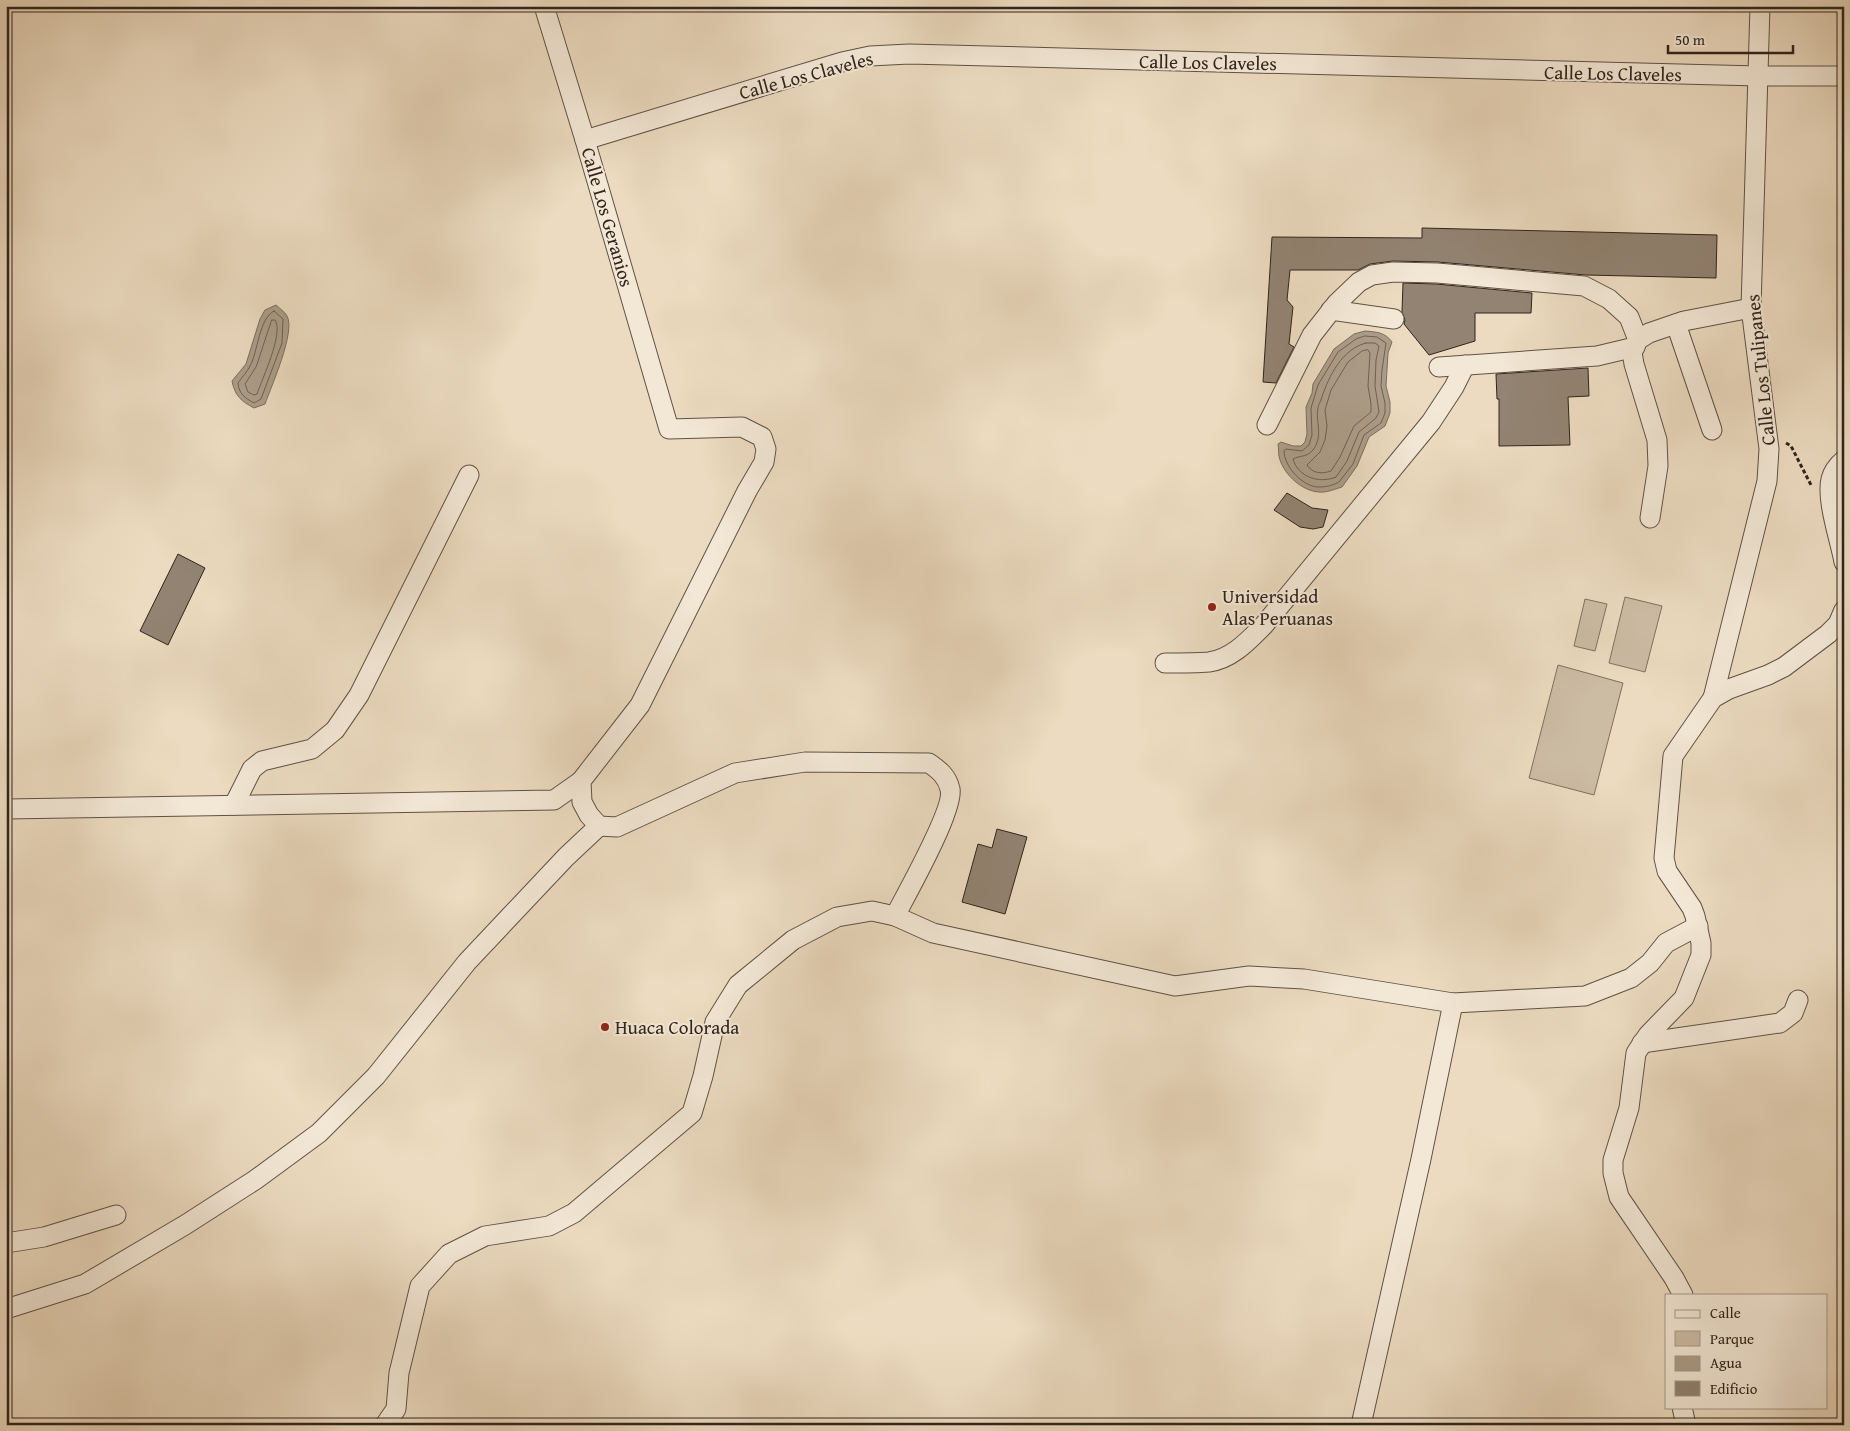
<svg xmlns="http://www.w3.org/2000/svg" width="1850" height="1431" font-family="'Gentium Book Plus',serif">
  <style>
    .green { fill: #ccbca4; stroke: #7e7060 }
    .water { fill: #ac9d89; stroke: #7a6d5e }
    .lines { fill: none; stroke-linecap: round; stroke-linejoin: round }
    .shore { stroke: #6e6053; stroke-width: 1 }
    .building { fill: #928372; stroke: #30241d }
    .minor-casing { stroke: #5f5246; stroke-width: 21 }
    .path { stroke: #30241d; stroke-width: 3; stroke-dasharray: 4 2.5; stroke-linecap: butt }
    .minor { stroke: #f3e8d6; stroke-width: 19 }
    .poi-dot { fill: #8f2418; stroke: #f3e8d6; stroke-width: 2 }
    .labels { text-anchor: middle; stroke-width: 4; stroke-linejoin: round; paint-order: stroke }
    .street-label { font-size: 19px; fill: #30241d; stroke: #f3e8d6 }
    .poi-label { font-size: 19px; fill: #30241d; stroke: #f3e8d6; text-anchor: start }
  </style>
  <rect width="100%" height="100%" fill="#ecdbc0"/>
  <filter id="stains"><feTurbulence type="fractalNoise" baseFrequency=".004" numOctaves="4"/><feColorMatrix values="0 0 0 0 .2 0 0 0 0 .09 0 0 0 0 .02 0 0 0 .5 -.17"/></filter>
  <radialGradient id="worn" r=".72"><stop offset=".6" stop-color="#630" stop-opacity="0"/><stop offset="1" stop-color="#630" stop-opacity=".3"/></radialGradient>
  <g class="green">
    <polygon points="1625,597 1662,606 1645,672 1609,663"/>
    <polygon points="1585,599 1607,604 1595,651 1574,646"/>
    <polygon points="1558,665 1623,683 1594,795 1529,778"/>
  </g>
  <g class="water">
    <path d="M 276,305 C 279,308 285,312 287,316 C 296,331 271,387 265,404 L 254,408 C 241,401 235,396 232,381 L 246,364 L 260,319 L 265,310 Z"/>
    <path d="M 1365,331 C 1376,332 1385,332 1392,342 L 1388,353 L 1387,370 L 1386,386 L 1390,402 L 1390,413 L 1385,426 L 1369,437 L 1357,466 L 1342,487 C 1335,489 1326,493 1319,492 C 1302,491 1285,475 1280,460 C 1278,455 1279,449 1278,444 L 1281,442 L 1293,446 L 1301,446 L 1305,442 L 1307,434 L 1306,407 L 1312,393 L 1313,384 L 1334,349 L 1354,334 Z"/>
  </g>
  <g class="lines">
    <g class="shore">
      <path d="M 274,311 L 283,319 L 282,343 L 261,399 L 254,403 C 245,398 239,394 238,383 C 242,377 247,372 250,366 C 258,352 259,318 274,311 Z"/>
      <path d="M 272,320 L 275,320 C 284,333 262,379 257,394 L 254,395 L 248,392 L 245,384 L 256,367 Z"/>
      <path d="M 1365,336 L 1377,337 L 1386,343 L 1382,370 L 1381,386 L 1385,403 L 1385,413 L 1381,423 L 1364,435 L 1353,464 L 1339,482 C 1334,485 1326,487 1320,487 C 1303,488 1284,466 1284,451 L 1286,449 L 1302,451 L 1309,445 L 1312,435 L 1311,408 L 1318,385 L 1338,352 L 1356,339 Z"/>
      <path d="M 1366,343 L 1375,343 L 1379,346 L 1376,360 L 1375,386 L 1379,412 L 1376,418 L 1359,432 L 1347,461 L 1336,477 C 1319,484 1298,477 1293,459 C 1300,455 1306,458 1313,450 C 1324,435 1315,422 1318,408 C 1318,405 1321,401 1322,397 C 1329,376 1342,349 1366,343 Z"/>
      <path d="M 1368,350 L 1370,353 L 1368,386 L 1371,404 L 1371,412 L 1354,426 L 1340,457 L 1331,471 C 1322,474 1313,474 1307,465 L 1320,452 L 1325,440 L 1327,426 L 1325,410 L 1331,390 L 1348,362 L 1362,351 Z"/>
    </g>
  </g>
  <g class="building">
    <polygon points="1422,228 1717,235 1716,278 1586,275 1438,262 1393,261 1370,264 1358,270 1290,270 1287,300 1293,307 1289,344 1294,347 1276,383 1263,382 1272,237 1422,238"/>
    <polygon points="1403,283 1436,284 1532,293 1531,313 1475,313 1475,341 1429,355 1404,324 1405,320 1402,312"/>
    <polygon points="1588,368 1589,396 1568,397 1570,445 1499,446 1499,399 1497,399 1496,374"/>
    <polygon points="1287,493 1312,508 1328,510 1323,527 1313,529 1300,527 1274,510"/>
    <polygon points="178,554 205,568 168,645 140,631"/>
    <polygon points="997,829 1027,837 1005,914 962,902 978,844 992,848"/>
  </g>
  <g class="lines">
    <g class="minor-casing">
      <g id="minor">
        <path d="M 544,6 L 585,140 L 669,429 L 742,427 L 762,437 L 766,449 L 764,462 L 747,491 L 640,705 L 581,781 L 582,802 L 589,815 L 599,826 L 617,827 L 735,773 L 805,762 L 929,763 C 939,770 947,776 950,789 C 955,808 906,895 895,916"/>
        <polyline points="585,140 842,62 870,56 909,54 1758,76 1844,76"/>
        <polyline points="1331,310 1394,319"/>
        <polyline points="1676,324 1712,430"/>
        <polyline points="1439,367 1597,356 1635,347"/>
        <polyline points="1267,425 1312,335 1337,303 1359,282 1372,275 1393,272 1437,273 1584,286 1609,299 1629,317 1638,340"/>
        <path d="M 1844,460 C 1837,466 1833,471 1831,479 C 1826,500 1840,540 1844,562"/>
        <polyline points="1650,518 1658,466 1657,440 1634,364 1632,352 1638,340 1649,333 1684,321 1751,308"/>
        <path d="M 1165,663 C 1180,663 1195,663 1209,662 C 1232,659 1249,640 1264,625 L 1431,422 L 1454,387 L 1465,365"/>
        <polyline points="1713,698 1767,481 1769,449 1751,308 1760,6"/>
        <polyline points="234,805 252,769 262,761 312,749 335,730 359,695 469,475"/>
        <polyline points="6,809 554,800 581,781"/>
        <polyline points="1642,1043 1780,1023 1793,1013 1798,1000"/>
        <polyline points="6,1243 44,1237 116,1215"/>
        <polyline points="1683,1295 1674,1278 1619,1197 1613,1173 1613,1160 1629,1108 1636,1053 1648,1035 1684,998 1701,955 1701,943 1695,916 1692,908 1667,871 1664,858 1673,756 1713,698 1729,689 1768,675 1784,667 1828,634 1838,624 1844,610"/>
        <polyline points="6,1309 85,1284 185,1225 255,1180 319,1133 376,1076 467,962 566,857 599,826"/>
        <polyline points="1682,1407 1686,1425"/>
        <polyline points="385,1425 396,1409 399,1373 420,1286 449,1254 485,1236 549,1226 574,1213 692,1113 703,1076 715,1022 738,985 793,940 837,917 872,911 895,916 933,933 1175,986 1249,976 1304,979 1453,1003 1585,996 1631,978 1650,963 1666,943 1698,926"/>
        <polyline points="1361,1425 1421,1159 1453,1003"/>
      </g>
    </g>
    <polyline class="path" points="1786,443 1791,446 1812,487"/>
    <use href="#minor" class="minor"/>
  </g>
  <g class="poi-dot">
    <circle cx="1212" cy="607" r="5"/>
    <circle cx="605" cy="1027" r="5"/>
  </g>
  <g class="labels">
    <g class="street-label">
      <text transform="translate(1208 62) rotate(1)" y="7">Calle Los Claveles</text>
      <text transform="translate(1613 73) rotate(1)" y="7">Calle Los Claveles</text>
      <text transform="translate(806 75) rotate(-15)" y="7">Calle Los Claveles</text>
      <text transform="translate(608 217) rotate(74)" y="7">Calle Los Geranios</text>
      <text transform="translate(1760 370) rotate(-96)" y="7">Calle Los Tulipanes</text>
    </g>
    <g class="poi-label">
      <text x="1222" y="603">Universidad<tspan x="1222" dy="22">Alas Peruanas</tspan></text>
      <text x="615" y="1034">Huaca Colorada</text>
    </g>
  </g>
  <rect width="1850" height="1431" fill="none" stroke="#ecdbc0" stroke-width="25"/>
  <rect x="8" y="8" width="1835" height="1416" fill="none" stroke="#30241d" stroke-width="2.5"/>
  <rect x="12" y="12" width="1825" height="1406" fill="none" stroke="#30241d"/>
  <rect x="1665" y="1294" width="162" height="115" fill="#f3e8d6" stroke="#a59a8c"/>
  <rect x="1675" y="1310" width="25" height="8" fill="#f3e8d6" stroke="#a59a8c"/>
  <text x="1710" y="1318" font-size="15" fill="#30241d">Calle</text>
  <rect x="1675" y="1331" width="25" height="15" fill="#ccbca4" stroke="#a59a8c"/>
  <text x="1710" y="1344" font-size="15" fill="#30241d">Parque</text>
  <rect x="1675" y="1356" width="25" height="15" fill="#ac9d89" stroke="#a59a8c"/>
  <text x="1710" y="1368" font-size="15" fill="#30241d">Agua</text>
  <rect x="1675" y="1381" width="25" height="15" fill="#928372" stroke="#a59a8c"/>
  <text x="1710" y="1394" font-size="15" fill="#30241d">Edificio</text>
  <path d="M1668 45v8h125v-8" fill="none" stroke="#30241d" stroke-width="2.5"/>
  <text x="1675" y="45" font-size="15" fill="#30241d" stroke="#f3e8d6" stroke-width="4" paint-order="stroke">50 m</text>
  <rect width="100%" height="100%" filter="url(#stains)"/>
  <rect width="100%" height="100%" fill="url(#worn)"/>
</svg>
